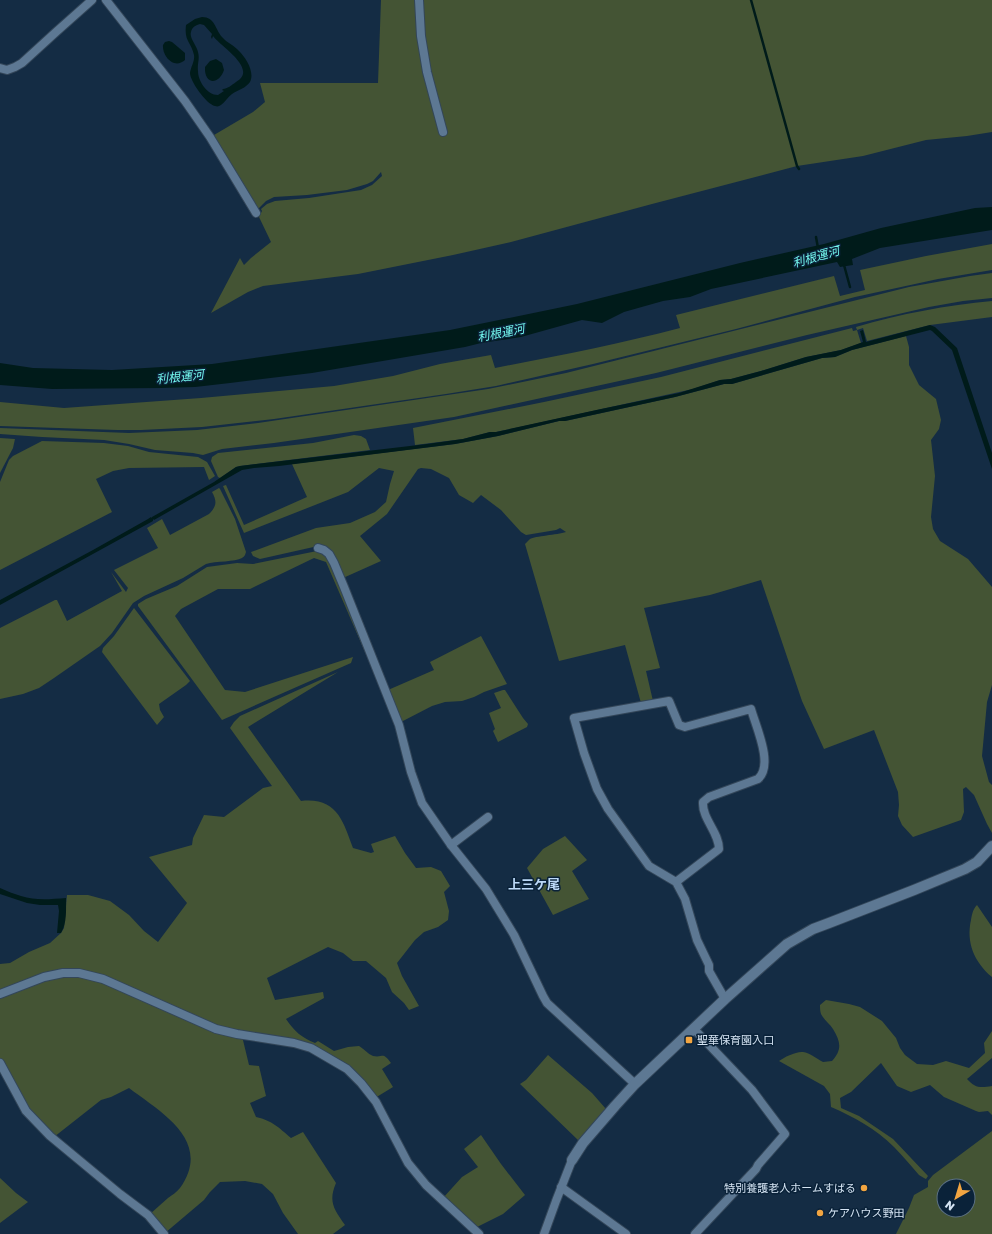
<svg xmlns="http://www.w3.org/2000/svg" width="992" height="1234" font-family="'Golos Text','Noto Sans JP',sans-serif">
  <style>
    .green { fill: #445434; fill-rule: evenodd }
    .water { fill: #001b1a; fill-rule: evenodd }
    .lines { fill: none; stroke-linecap: round; stroke-linejoin: round }
    .stream { stroke: #001b1a; stroke-width: 2.5 }
    .minor-casing { stroke: #334659; stroke-width: 10 }
    .tertiary-casing { stroke: #334659; stroke-width: 12 }
    .minor { stroke: #5d7893; stroke-width: 8 }
    .tertiary { stroke: #5d7893; stroke-width: 10 }
    .poi-dot { fill: #f2a541; stroke: #0a2239; stroke-width: 1.5 }
    .labels { text-anchor: middle; stroke-width: 3; stroke-linejoin: round; paint-order: stroke }
    .poi-label { font-size: 11px; fill: #d5e4f3; stroke: #0a2239; text-anchor: start }
    .water-label { font-size: 12px; font-style: italic; fill: #74f8ef; stroke: #0a2239 }
    .quarter-label { font-size: 13px; font-weight: bold; fill: #bcd9f8; stroke: #0a2239 }
  </style>
  <rect width="100%" height="100%" fill="#142c44"/>
  <g class="green">
    <polygon points="381,0 992,0 992,132 967,136 926,140 863,156 797,166 652,204 511,242 453,255 358,274 263,286 248,292 211,313 240,258 244,265 251,258 271,242 259,217 262,211 261,209 267,204 275,201 309,198 361,190 372,185 382,176 381,172 373,181 367,184 347,190 307,195 274,197 266,201 257,210 214,135 253,112 265,102 260,83 378,83"/>
    <path d="M 992,244 L 992,270 L 938,279 L 855,297 L 736,329 L 593,364 L 496,386 L 446,394 L 274,419 L 202,427 L 141,430 L 117,430 L 0,426 L 0,402 L 64,408 L 201,398 L 334,386 L 393,376 L 440,364 L 491,355 L 495,368 C 557,356 619,344 680,328 L 676,315 L 834,276 L 840,296 L 865,290 L 860,270 L 926,256 Z"/>
    <polygon points="992,273 992,298 963,301 929,307 807,335 656,373 454,417 274,443 222,449 203,455 193,453 155,450 129,444 104,440 42,437 0,434 0,428 129,433 197,430 258,423 488,389 566,373 909,287 970,276"/>
    <path d="M 992,301 L 992,317 L 930,325 L 867,341 L 863,328 L 857,330 L 861,343 L 841,350 L 806,357 L 761,371 L 731,379 L 720,380 L 693,389 L 496,432 L 490,432 L 463,439 L 415,445 L 413,428 L 544,402 L 661,377 L 852,328 L 853,331 L 857,330 L 856,327 C 900,314 947,305 992,301 Z"/>
    <path d="M 906,336 L 909,347 L 909,365 L 919,385 L 936,399 L 941,420 L 939,429 L 931,440 L 935,476 L 931,517 L 933,529 L 940,541 L 968,559 L 992,587 L 992,685 L 987,702 L 982,756 L 989,782 L 992,785 L 992,833 L 987,824 L 974,795 L 966,787 L 963,789 L 964,812 L 961,820 L 913,837 L 902,825 L 898,816 L 899,805 L 898,792 L 874,730 L 824,749 L 802,701 L 761,580 L 710,595 L 644,608 L 660,668 L 646,671 L 653,701 L 641,703 L 625,645 L 559,661 L 525,544 C 526,543 529,540 530,539 C 535,536 557,535 566,532 L 560,528 L 556,530 L 526,535 L 521,532 L 501,510 L 481,495 L 473,503 L 459,495 L 449,478 L 431,469 L 421,468 L 418,469 L 387,514 L 360,536 L 381,561 L 343,578 L 318,546 L 260,559 L 253,556 L 251,552 L 316,528 L 350,523 L 375,512 L 386,502 L 390,484 L 394,471 L 379,468 L 348,492 L 244,533 L 223,486 L 226,485 L 244,525 L 307,497 L 292,464 L 455,444 L 498,436 L 559,421 L 565,421 L 675,397 L 724,384 L 732,384 L 822,358 L 835,357 L 852,350 Z"/>
    <polygon points="354,435 361,436 366,439 370,450 240,466 236,467 220,478 218,477 211,461 212,457 218,453 313,443"/>
    <polygon points="0,438 15,439 13,448 0,473"/>
    <polygon points="42,441 104,443 128,446 149,452 198,457 207,462 215,476 209,480 204,467 129,468 113,471 96,479 112,512 0,570 0,482 9,460 13,456"/>
    <path d="M 219,488 L 220,489 L 235,519 L 246,552 C 245,555 245,556 242,558 C 235,562 216,561 206,564 L 183,578 L 144,596 L 133,603 L 112,633 L 100,646 L 54,678 L 39,688 L 23,694 L 0,699 L 0,628 L 55,600 L 57,600 L 67,621 L 122,591 L 111,572 L 126,592 L 128,588 L 114,570 L 158,548 L 147,528 L 162,519 L 170,535 L 209,514 C 217,506 217,501 212,492 Z"/>
    <polygon points="317,551 321,552 328,557 367,650 365,652 326,562 314,558 250,589 218,589 181,609 175,616 225,690 245,692 353,657 351,663 222,720 138,606 138,604 146,599 177,586 207,567 237,563 253,564"/>
    <polygon points="134,608 190,681 186,685 159,704 160,710 164,717 157,725 102,652 103,648 114,636"/>
    <polygon points="481,636 507,684 484,692 474,697 462,701 445,702 432,706 401,722 388,690 434,670 430,662"/>
    <path d="M 338,672 L 248,727 L 301,801 C 337,797 343,821 353,848 L 371,853 L 374,852 L 371,844 L 395,836 L 405,853 L 416,868 L 431,867 L 441,871 L 450,886 L 444,892 L 449,911 L 448,920 L 438,927 L 424,932 L 415,940 L 397,963 L 402,976 L 419,1006 L 409,1010 L 404,1003 L 392,992 L 386,978 L 366,961 L 353,961 L 343,953 L 328,947 L 267,978 L 275,1000 L 323,992 L 324,998 L 286,1019 C 294,1031 302,1038 315,1043 L 318,1041 L 334,1051 L 348,1047 L 359,1046 C 363,1048 368,1054 373,1056 C 384,1058 382,1051 391,1063 L 382,1069 L 393,1087 L 375,1098 L 326,1053 L 216,1027 L 144,994 L 70,972 L 0,993 L 0,964 L 10,963 L 29,952 L 50,943 L 61,933 L 64,928 L 67,895 L 88,895 L 110,901 L 129,915 L 144,931 L 158,942 L 187,903 L 149,857 L 192,845 L 193,838 L 204,815 L 224,817 L 263,788 L 272,786 L 230,728 L 234,722 L 240,716 Z"/>
    <polygon points="503,690 505,690 523,718 528,724 527,727 498,742 493,731 495,729 489,713 501,708 494,693"/>
    <polygon points="565,836 587,860 572,871 589,899 553,915 527,868 543,849"/>
    <path d="M 977,905 L 992,927 L 992,977 C 974,962 966,942 971,920 C 972,914 973,909 977,905 Z"/>
    <path d="M 80,975 L 242,1036 L 249,1065 L 259,1066 L 266,1096 L 250,1103 L 256,1117 C 273,1121 278,1127 291,1138 L 303,1132 L 336,1183 C 328,1202 334,1209 345,1225 L 333,1234 L 298,1234 L 283,1213 L 273,1194 L 262,1184 L 245,1181 L 220,1182 L 210,1192 L 204,1200 L 165,1233 L 150,1214 C 156,1209 162,1203 168,1198 C 172,1195 177,1192 180,1188 C 213,1141 162,1113 129,1088 L 111,1097 L 101,1100 L 54,1137 L 26,1109 L 0,1063 L 0,995 L 41,980 Z"/>
    <path d="M 826,1000 L 849,1004 L 860,1007 L 882,1021 L 896,1038 L 900,1048 L 905,1055 L 917,1064 L 933,1065 L 946,1061 L 969,1068 L 985,1053 L 984,1043 L 992,1031 L 992,1058 L 967,1079 C 975,1088 980,1088 992,1086 L 992,1115 L 988,1111 L 979,1112 L 976,1111 L 944,1097 L 930,1085 L 911,1092 L 897,1086 L 881,1063 L 851,1092 L 840,1098 L 841,1108 L 859,1116 L 893,1139 L 928,1176 L 926,1179 L 924,1178 L 919,1175 C 911,1166 903,1156 894,1147 C 876,1129 854,1117 831,1107 L 830,1094 L 824,1086 L 779,1061 C 784,1057 797,1051 803,1052 C 810,1053 817,1059 823,1062 L 832,1061 C 842,1050 841,1042 833,1029 C 830,1024 824,1020 821,1014 C 820,1011 820,1008 820,1005 Z"/>
    <polygon points="548,1055 592,1093 606,1109 580,1141 578,1140 520,1084 526,1080"/>
    <path d="M 992,1131 L 992,1234 L 896,1234 L 909,1208 L 914,1195 L 928,1187 L 928,1181 L 933,1175 ZM 944,1186 L 968,1186 L 968,1210 L 944,1210 Z"/>
    <polygon points="481,1135 501,1164 525,1195 503,1214 475,1228 443,1198 462,1177 478,1167 464,1149"/>
    <polygon points="0,1178 16,1193 28,1202 0,1223"/>
  </g>
  <g class="water">
    <path d="M 202,17 C 215,17 215,29 222,37 C 227,43 234,45 239,51 C 246,58 255,72 250,82 C 246,88 238,90 232,94 C 228,97 225,102 221,105 C 219,106 218,107 215,106 C 206,104 190,81 190,73 C 191,66 195,61 194,55 C 191,41 184,42 186,25 L 195,19 ZM 200,24 L 204,25 L 212,34 L 211,37 L 212,39 L 213,36 C 220,46 259,69 236,82 C 232,85 227,89 223,89 L 222,90 L 224,91 L 218,95 C 207,95 198,81 198,71 C 197,64 200,59 198,52 C 197,46 189,38 191,32 C 192,27 196,25 200,24 Z"/>
    <path d="M 169,41 L 172,42 L 185,53 L 185,60 C 174,70 162,56 163,45 L 165,42 Z"/>
    <path d="M 216,59 L 222,63 L 224,70 C 219,85 204,85 205,67 L 210,61 Z"/>
    <polygon points="992,207 992,230 880,248 852,259 853,265 840,267 837,262 711,289 690,297 663,301 624,312 602,323 582,320 521,337 481,343 465,347 312,373 230,383 195,387 161,388 52,389 0,385 0,363 33,368 112,370 212,364 450,330 577,304 740,263 824,244 881,228 975,208"/>
    <polygon points="930,325 935,327 957,348 992,453 992,469 952,350 932,331 930,330 852,350 835,357 822,358 732,384 724,384 675,397 565,421 559,421 498,436 455,444 279,466 254,468 242,470 154,520 153,519 153,521 0,605 0,600 93,550 148,519 151,517 152,518 152,517 214,482 236,467 240,466 427,444 463,439 490,432 496,432 601,409 679,393 720,380 731,379 761,371 806,357 841,350 863,342 860,331 863,330 866,342"/>
    <path d="M 0,888 C 7,891 14,894 21,896 C 36,901 51,899 66,898 C 66,910 67,923 61,933 L 57,933 L 59,911 L 58,905 L 40,905 L 27,903 L 0,894 Z"/>
  </g>
  <g class="lines">
    <g class="stream">
      <polyline points="751,0 797,166 799,169"/>
      <polyline points="816,237 818,248"/>
      <polyline points="844,265 850,287"/>
    </g>
    <g class="minor-casing">
      <g id="minor">
        <polyline points="106,0 185,101 210,137 256,213"/>
        <polyline points="419,0 421,36 427,72 443,132"/>
        <polyline points="0,68 7,70 15,67 22,63 56,32 92,0"/>
        <polyline points="318,548 324,550 329,554 334,563 344,587 399,725 411,772 422,803 451,845 486,889 514,935 543,996 547,1003 635,1084"/>
        <polyline points="451,845 488,817"/>
        <path d="M 676,882 L 719,849 C 719,832 702,819 703,802 L 709,797 L 758,779 C 774,765 756,727 751,709 L 685,727 L 679,725 L 669,701 L 574,718 L 584,753 L 597,789 L 608,809 L 649,866 L 676,882 L 685,899 L 697,940 L 709,965 L 709,971 L 725,999"/>
        <polyline points="0,994 44,977 63,973 79,973 103,979 216,1029 237,1034 294,1043 311,1048 347,1069 361,1083 376,1102 408,1163 426,1185 479,1234"/>
        <polyline points="694,1029 752,1090 785,1134 758,1165 756,1169 695,1234"/>
        <polyline points="0,1063 26,1111 50,1136 120,1194 148,1215 164,1234"/>
        <polyline points="561,1187 626,1234"/>
        <polyline points="544,1234 556,1201 572,1160"/>
      </g>
    </g>
    <g class="tertiary-casing">
      <polyline id="tertiary" points="572,1160 583,1143 615,1106 635,1084 725,999 787,944 813,929 829,923 914,890 965,869 977,862 992,846"/>
    </g>
    <use href="#minor" class="minor"/>
    <use href="#tertiary" class="tertiary"/>
  </g>
  <g class="poi-dot">
    <rect x="685" y="1036" width="8" height="8" rx="2"/>
    <circle cx="864" cy="1188" r="4"/>
    <circle cx="820" cy="1213" r="4"/>
  </g>
  <g class="labels">
    <g class="poi-label">
      <text x="697" y="1044">聖華保育園入口</text>
      <text x="856" y="1192" text-anchor="end">特別養護老人ホームすばる</text>
      <text x="828" y="1217">ケアハウス野田</text>
    </g>
    <g class="water-label">
      <text transform="translate(816 257) rotate(-16)" y="4">利根運河</text>
      <text transform="translate(501 333) rotate(-11)" y="4">利根運河</text>
      <text transform="translate(180 377) rotate(-6)" y="4">利根運河</text>
    </g>
    <g class="quarter-label">
      <text x="534" y="889">上三ケ尾</text>
    </g>
  </g>
  <g transform="translate(956 1198) rotate(218)"><circle r="19" fill="#0a2239" stroke="#5b7083"/>
  <path d="M0-3L7 15L0 10L-7 15Z" fill="#f2a541"/>
  <text y="-6" font-size="11" font-weight="bold" text-anchor="middle" fill="#d5e4f3">N</text>
  </g>
</svg>
